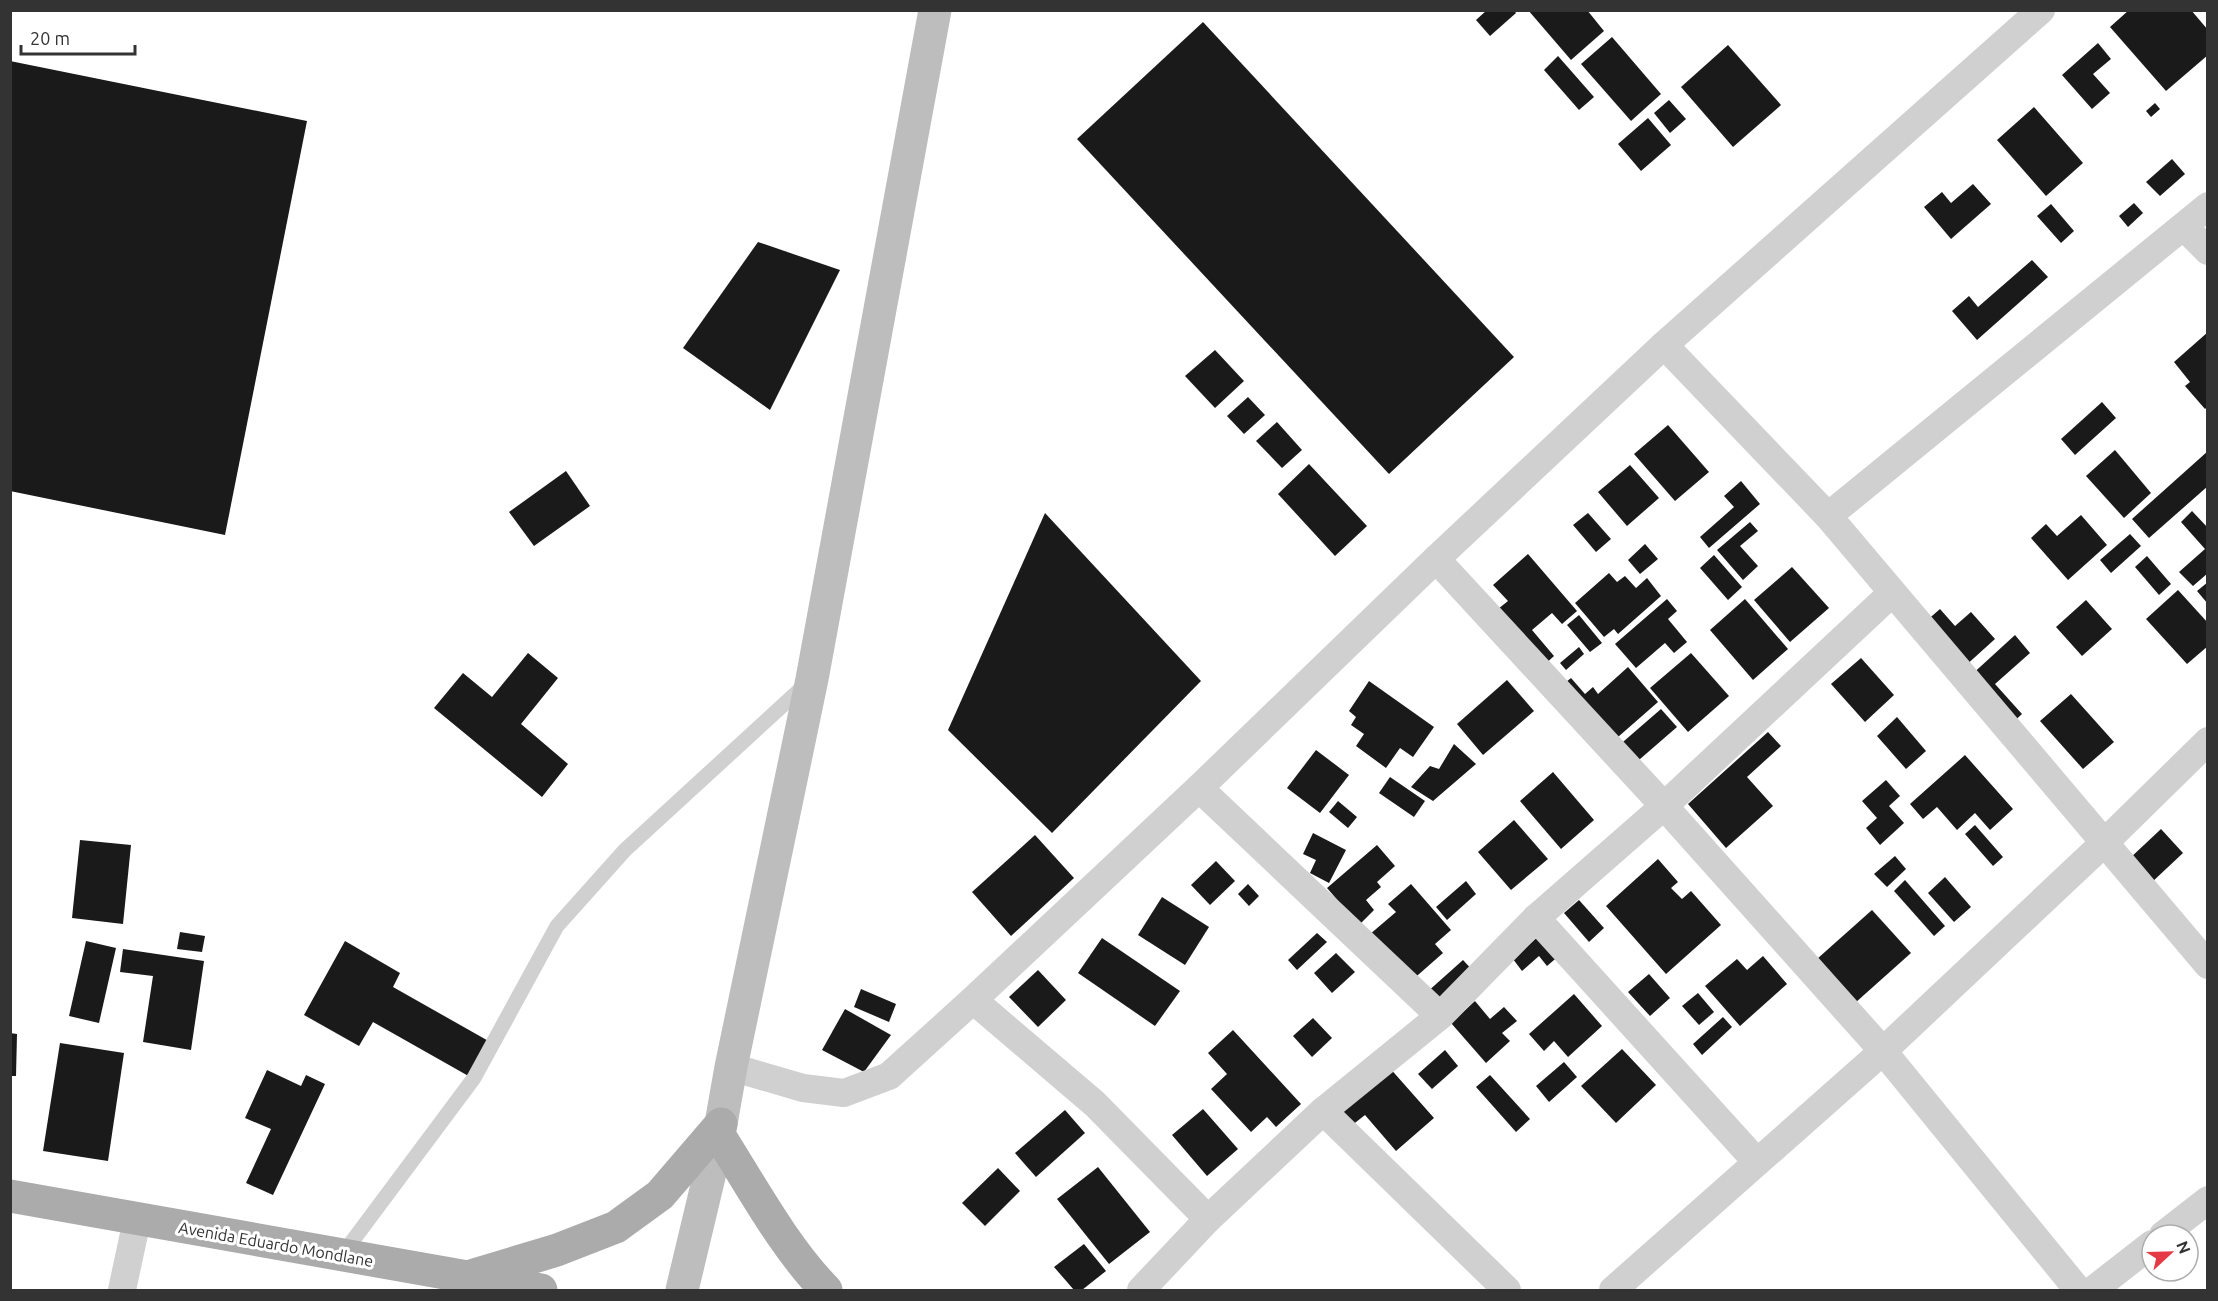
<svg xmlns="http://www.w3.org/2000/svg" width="2218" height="1301" font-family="Ubuntu,sans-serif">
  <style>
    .building { fill: #1a1a1a }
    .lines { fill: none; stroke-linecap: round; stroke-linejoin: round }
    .service { stroke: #d0d0d0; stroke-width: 15 }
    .minor { stroke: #d0d0d0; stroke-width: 28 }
    .secondary { stroke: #bdbdbd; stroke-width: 33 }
    .primary { stroke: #ababab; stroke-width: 33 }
    .labels { text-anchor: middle; stroke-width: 6; stroke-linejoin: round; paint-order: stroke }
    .street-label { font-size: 16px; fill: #333; stroke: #fff }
  </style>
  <rect width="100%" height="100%" fill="#fff"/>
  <g class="building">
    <polygon points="1487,10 1514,10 1516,13 1490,36 1476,20"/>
    <polygon points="1528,10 1587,10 1604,31 1571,60"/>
    <polygon points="2129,10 2191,10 2208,30 2208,55 2166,91 2110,27"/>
    <polygon points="1203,22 1514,357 1389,474 1077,139"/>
    <polygon points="1612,37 1661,94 1631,121 1581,64"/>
    <polygon points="2098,43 2111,59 2093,74 2110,93 2092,109 2062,75"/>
    <polygon points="1728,45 1781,105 1733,147 1681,87"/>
    <polygon points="1558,56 1594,97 1579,110 1544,70"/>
    <polygon points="10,61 307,121 225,535 10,491"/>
    <polygon points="1669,100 1686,119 1670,133 1654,113"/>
    <polygon points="2155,103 2160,109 2151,117 2146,111"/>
    <polygon points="2034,107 2083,163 2046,196 1997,140"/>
    <polygon points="1648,118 1671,145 1641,171 1618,144"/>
    <polygon points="2172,159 2185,174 2160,196 2146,182"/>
    <polygon points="1973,184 1991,204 1951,239 1924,207 1942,192 1951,203"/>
    <polygon points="2134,203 2143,213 2128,227 2119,216"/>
    <polygon points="2051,204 2074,231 2061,243 2037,216"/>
    <polygon points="758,242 840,270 770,410 683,348"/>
    <polygon points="2032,260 2048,277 1977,340 1952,311 1969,296 1978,307"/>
    <polygon points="2208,332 2208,406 2205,409 2185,386 2190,382 2174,362"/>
    <polygon points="1215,350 1244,381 1215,408 1185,376"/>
    <polygon points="1248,397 1265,415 1244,434 1227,416"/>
    <polygon points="2102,402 2116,418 2075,455 2061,439"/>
    <polygon points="1277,422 1302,450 1282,468 1256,441"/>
    <polygon points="1668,425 1709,472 1675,501 1634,454"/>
    <polygon points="2115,450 2151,493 2124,518 2086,476"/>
    <polygon points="2208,451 2208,486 2149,538 2132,519"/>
    <polygon points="1309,464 1367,526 1335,556 1278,494"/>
    <polygon points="1630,465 1659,498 1627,526 1598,492"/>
    <polygon points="566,471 590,506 534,546 509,512"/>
    <polygon points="1741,481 1760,504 1709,548 1700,537 1734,507 1724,496"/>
    <polygon points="2192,511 2208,528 2208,573 2193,586 2179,572 2205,549 2181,522"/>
    <polygon points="1045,513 1201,681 1052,833 948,730"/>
    <polygon points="1588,513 1611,539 1596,552 1573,525"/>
    <polygon points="2081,515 2107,545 2068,580 2031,538 2046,524 2057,536"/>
    <polygon points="1750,522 1758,531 1740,546 1758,566 1743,580 1717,550"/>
    <polygon points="2130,534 2141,546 2111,573 2100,560"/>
    <polygon points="1645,544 1658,559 1640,574 1628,560"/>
    <polygon points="1528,554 1577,611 1562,624 1552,613 1532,630 1554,656 1541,668 1493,613 1508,601 1493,585"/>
    <polygon points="1714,555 1742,587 1728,600 1700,568"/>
    <polygon points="2147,556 2171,584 2159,595 2135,567"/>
    <polygon points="1792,567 1829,608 1790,642 1754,600"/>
    <polygon points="1609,573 1617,582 1625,576 1636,588 1647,578 1661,596 1618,634 1614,629 1604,637 1575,603"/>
    <polygon points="2208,582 2208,604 2197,591"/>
    <polygon points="2178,590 2208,623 2208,646 2187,664 2146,619"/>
    <polygon points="1667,599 1677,611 1668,619 1687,642 1674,653 1665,643 1636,668 1615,644"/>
    <polygon points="1745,599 1788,649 1753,680 1710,630"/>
    <polygon points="2086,600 2112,629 2082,656 2056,627"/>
    <polygon points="1940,609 1955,626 1971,612 1995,639 1964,667 1925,622"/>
    <polygon points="1579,615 1602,643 1590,652 1567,625"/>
    <polygon points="2015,635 2030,653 1995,684 2022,714 2009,726 1968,678"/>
    <polygon points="1579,647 1584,654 1566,670 1560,663"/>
    <polygon points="528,653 558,678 521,724 568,764 542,797 434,708 463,673 492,697"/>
    <polygon points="1691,653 1729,696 1688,732 1650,688"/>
    <polygon points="1861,658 1894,695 1865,722 1831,684"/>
    <polygon points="1628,667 1658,702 1610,744 1561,686 1571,678 1585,694 1593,687 1598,694"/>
    <polygon points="1507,680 1534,711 1483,755 1457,724"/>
    <polygon points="1369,681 1434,727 1413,757 1400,748 1386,768 1356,746 1364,734 1351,725 1356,717 1349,711"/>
    <polygon points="2071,694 2114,742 2083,769 2040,721"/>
    <polygon points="1661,709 1677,727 1632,766 1616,748"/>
    <polygon points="1897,717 1926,751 1906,769 1877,736"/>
    <polygon points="1768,732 1781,746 1747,777 1773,806 1726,848 1688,804"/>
    <polygon points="1454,744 1476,764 1433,801 1411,787 1430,766 1439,769"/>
    <polygon points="1316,750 1349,775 1320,813 1287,788"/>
    <polygon points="1965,755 2013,809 1990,830 1975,813 1957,830 1937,807 1923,819 1910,804"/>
    <polygon points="1553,772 1594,820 1561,849 1520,801"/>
    <polygon points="1390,777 1425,801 1414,817 1379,793"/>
    <polygon points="1886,780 1900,796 1889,806 1904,823 1880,845 1866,828 1877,818 1862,801"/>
    <polygon points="1338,801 1357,817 1348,828 1329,812"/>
    <polygon points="1514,820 1548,859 1511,890 1478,852"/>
    <polygon points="1975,825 2003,857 1993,866 1965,834"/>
    <polygon points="2161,829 2183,853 2150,884 2128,860"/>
    <polygon points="1313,833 1346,850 1329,883 1310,873 1316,860 1303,854"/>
    <polygon points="1035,835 1074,878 1011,936 972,892"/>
    <polygon points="80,840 131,845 123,924 72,918"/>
    <polygon points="1377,845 1395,866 1377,882 1381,887 1366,900 1374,910 1359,925 1327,888"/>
    <polygon points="1895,856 1906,869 1887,887 1874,874"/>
    <polygon points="1658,859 1678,882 1671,888 1682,899 1691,891 1721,925 1666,974 1606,906"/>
    <polygon points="1216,861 1235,881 1210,905 1191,885"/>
    <polygon points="1945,877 1971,907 1954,922 1928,893"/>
    <polygon points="1905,880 1945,926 1934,936 1894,891"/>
    <polygon points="1466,881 1476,894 1447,920 1436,907"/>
    <polygon points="1248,884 1259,896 1249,906 1238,894"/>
    <polygon points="1411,884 1451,930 1435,944 1443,953 1410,982 1369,935 1396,912 1388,904"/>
    <polygon points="1162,897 1209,927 1185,965 1138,935"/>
    <polygon points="1579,900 1604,928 1589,942 1564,913"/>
    <polygon points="1872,910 1911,953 1855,1003 1817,959"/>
    <polygon points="180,932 205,936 202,952 177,949"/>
    <polygon points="1317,933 1327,942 1297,970 1288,960"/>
    <polygon points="1542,933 1561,954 1547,966 1539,956 1522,971 1513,959"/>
    <polygon points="1102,938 1180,991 1155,1026 1078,973"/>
    <polygon points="86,941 116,948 99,1023 69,1016"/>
    <polygon points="345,941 400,973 393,987 492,1043 472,1078 373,1022 359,1046 304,1015"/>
    <polygon points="123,949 204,961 191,1050 143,1042 153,976 120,972"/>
    <polygon points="1336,953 1355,972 1332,993 1314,973"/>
    <polygon points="1763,956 1787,984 1740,1026 1705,986 1737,959 1747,970"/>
    <polygon points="1463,960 1475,973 1437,1005 1426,993"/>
    <polygon points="1038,970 1066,1000 1038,1027 1009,997"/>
    <polygon points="1649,974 1670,998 1650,1016 1628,992"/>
    <polygon points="861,989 896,1004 889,1022 854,1007"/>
    <polygon points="1698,993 1714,1012 1699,1025 1682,1006"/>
    <polygon points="1574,994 1602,1026 1568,1057 1554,1041 1544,1051 1529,1034"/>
    <polygon points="1475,1001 1490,1019 1504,1007 1517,1021 1502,1033 1510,1041 1486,1063 1451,1023"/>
    <polygon points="845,1009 891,1035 864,1072 822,1050"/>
    <polygon points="1723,1017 1732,1027 1702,1055 1693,1044"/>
    <polygon points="1313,1018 1332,1038 1312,1057 1293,1036"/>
    <polygon points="1233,1030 1301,1104 1276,1127 1267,1117 1251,1132 1211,1089 1227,1074 1208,1053"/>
    <polygon points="10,1033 17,1034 16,1076 10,1076"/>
    <polygon points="60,1043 124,1053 108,1161 43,1151"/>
    <polygon points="1622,1049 1656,1085 1616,1123 1581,1086"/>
    <polygon points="1445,1050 1458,1066 1432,1089 1418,1074"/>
    <polygon points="1564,1062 1577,1077 1549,1102 1536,1086"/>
    <polygon points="1388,1066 1434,1118 1396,1151 1365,1115 1351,1126 1338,1111"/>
    <polygon points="267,1070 301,1086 306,1075 325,1084 273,1195 246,1183 271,1129 245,1118"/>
    <polygon points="1490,1075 1530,1119 1516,1132 1476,1087"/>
    <polygon points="1203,1109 1238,1149 1207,1176 1172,1135"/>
    <polygon points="1065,1110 1085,1133 1036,1177 1015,1153"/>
    <polygon points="1098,1167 1150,1232 1109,1264 1057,1199"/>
    <polygon points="998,1168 1020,1191 985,1226 962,1203"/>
    <polygon points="1084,1244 1106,1271 1082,1290 1074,1290 1054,1267"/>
  </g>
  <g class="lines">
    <polyline class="service" points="342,1255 474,1078 557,926 625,850 805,685"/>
    <g class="minor">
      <polyline points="2184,227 2208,251"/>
      <polyline points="1664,345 1828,516 2208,965"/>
      <polyline points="1828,516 2208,206"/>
      <polyline points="1436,559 1664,806 1883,1051 2078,1290"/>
      <polyline points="1199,788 1440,1016"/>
      <polyline points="1536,918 1757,1162"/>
      <polyline points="973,1000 1095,1104 1208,1219"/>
      <polyline points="731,1067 803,1088 844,1093 889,1076 973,1000 1199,788 1436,559 1664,345 2041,10"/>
      <polyline points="1323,1111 1507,1290"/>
      <polyline points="2163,1235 2208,1200"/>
      <polyline points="122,1290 137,1220"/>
      <polyline points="1141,1290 1208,1219 1323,1111 1440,1016 1536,918 1664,806 1892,593"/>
      <polyline points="1613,1290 1883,1051 2104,843 2208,741"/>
      <polyline points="2093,1290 2152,1244"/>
    </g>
    <polyline class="secondary" points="682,1290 719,1135 731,1067 812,679 935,10"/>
    <g class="primary">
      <path d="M 719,1135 C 752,1187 784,1247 826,1290"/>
      <polyline points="10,1196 541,1290"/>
      <polyline points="474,1275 557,1250 616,1227 660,1195 721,1124"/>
    </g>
  </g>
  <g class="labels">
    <g class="street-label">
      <text transform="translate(276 1244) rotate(10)" y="6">Avenida Eduardo Mondlane</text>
    </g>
  </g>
  <rect width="2218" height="1301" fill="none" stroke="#333333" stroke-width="24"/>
  <g transform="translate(2170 1253) rotate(68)"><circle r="28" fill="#ffffff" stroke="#adadad" stroke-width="1.5"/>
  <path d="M0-4.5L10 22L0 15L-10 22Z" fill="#e63946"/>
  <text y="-9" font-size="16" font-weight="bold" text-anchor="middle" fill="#333333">N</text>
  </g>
  <path d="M21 45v9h114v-9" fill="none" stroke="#333333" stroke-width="3"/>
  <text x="30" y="45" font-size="18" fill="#333333" stroke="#ffffff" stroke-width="4.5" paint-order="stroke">20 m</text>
</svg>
